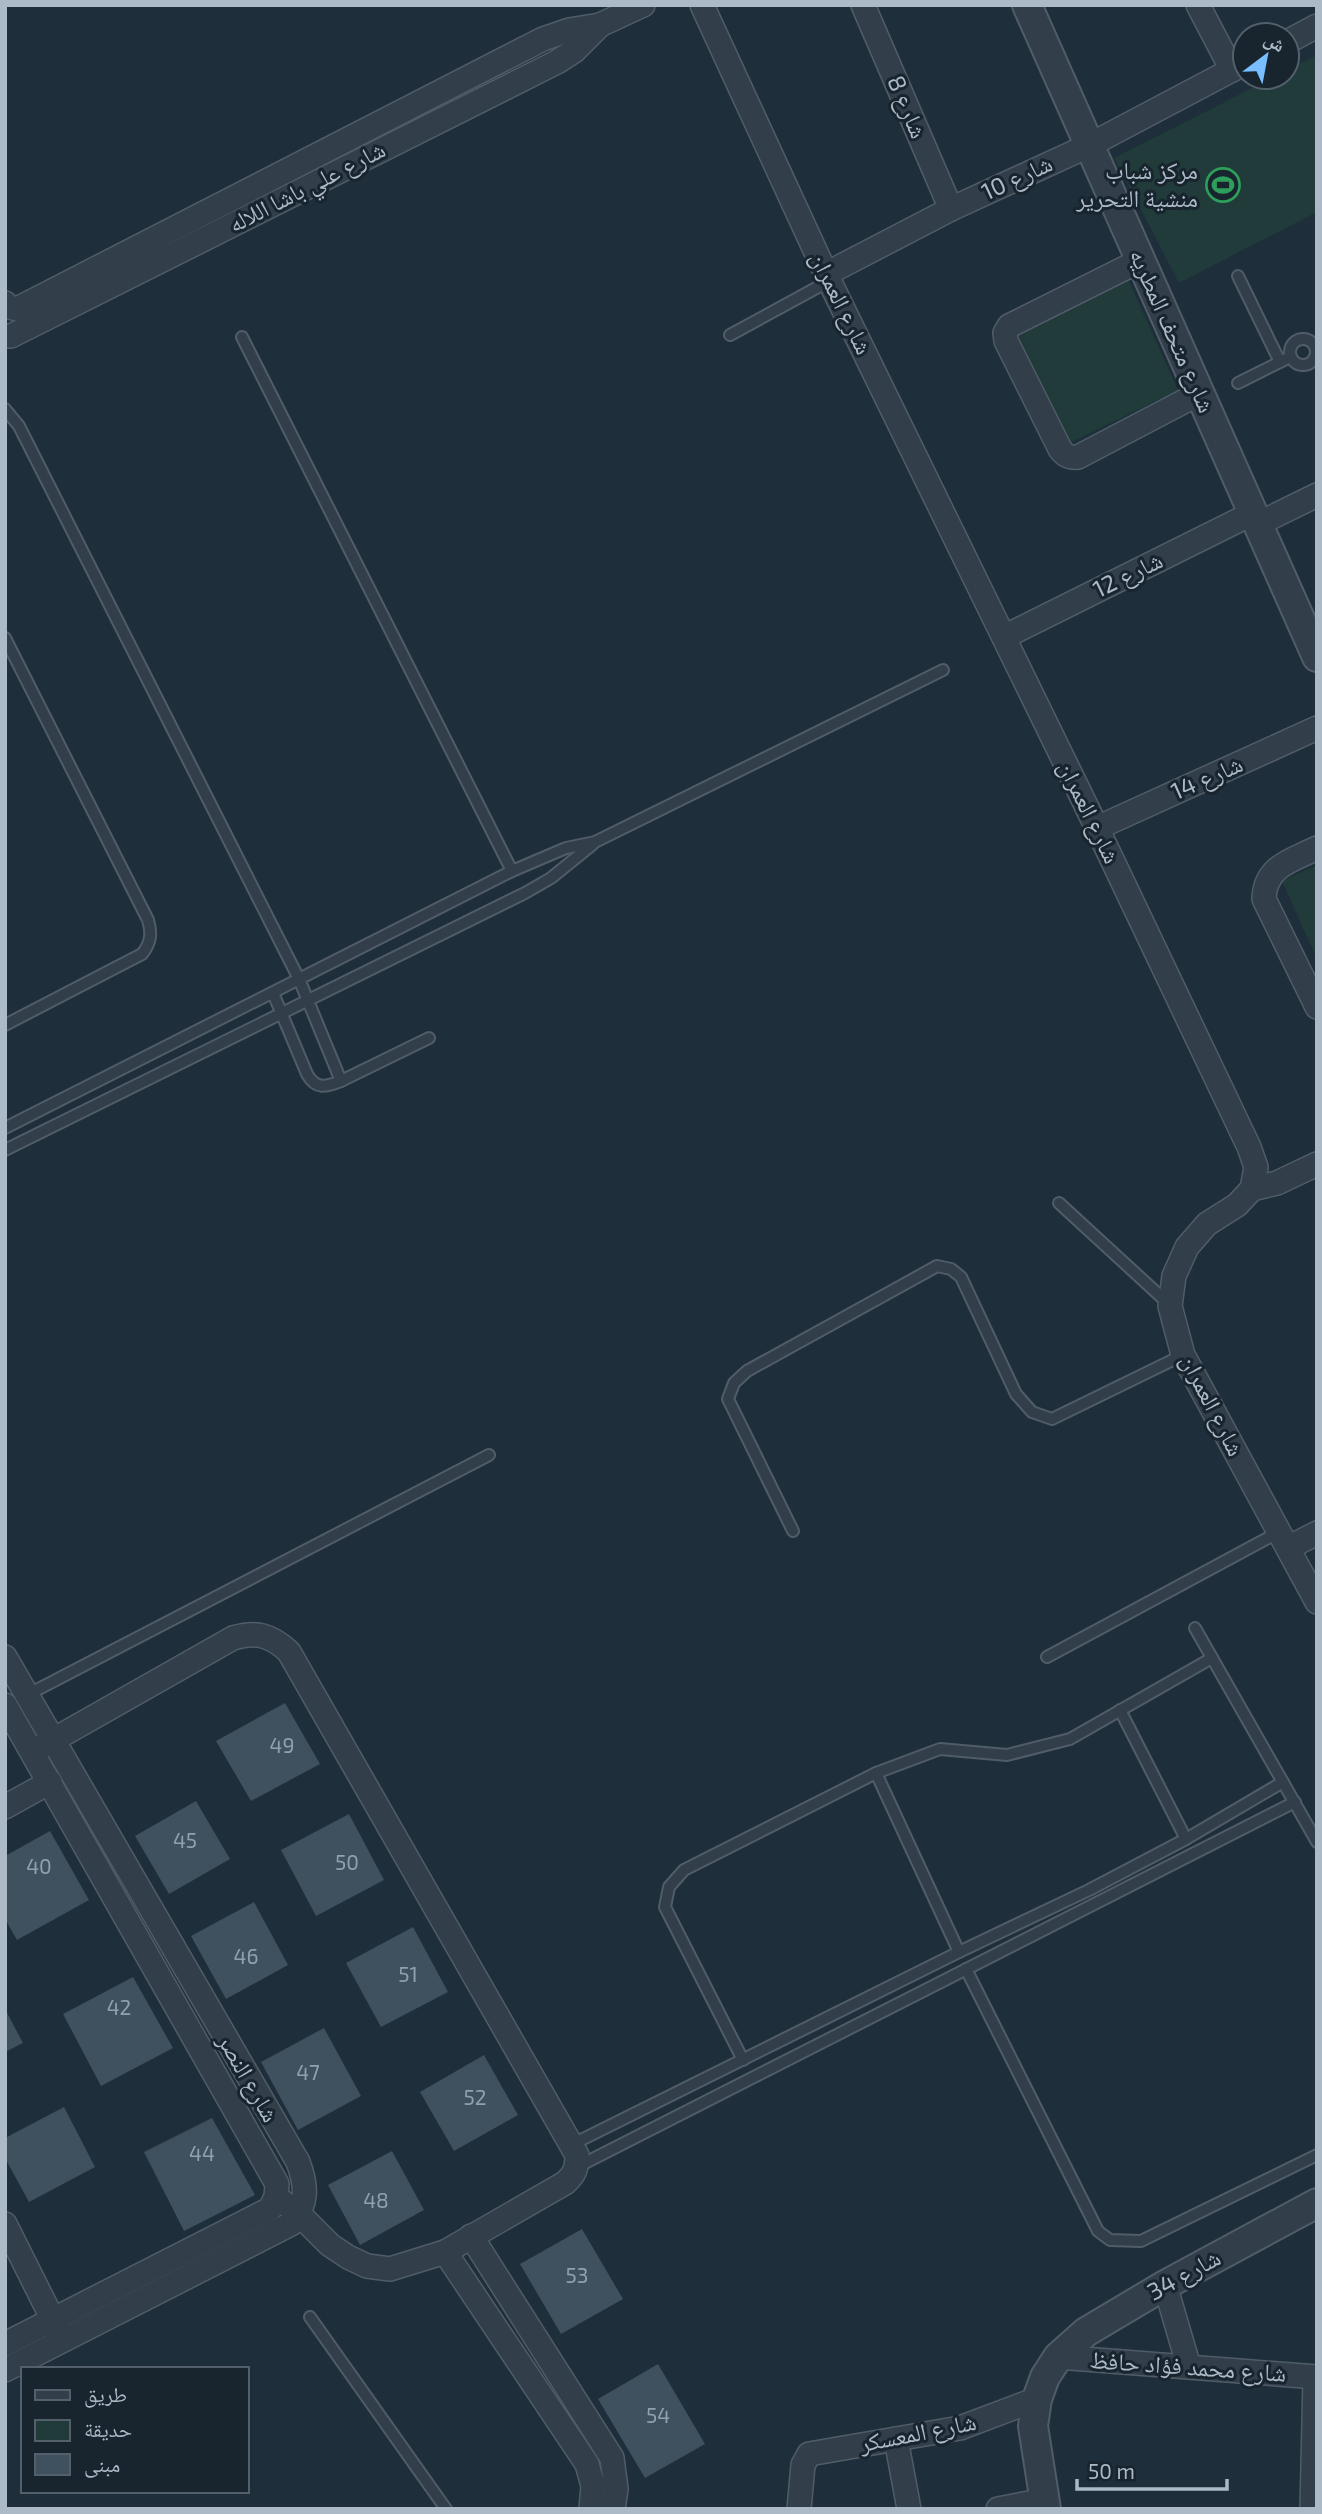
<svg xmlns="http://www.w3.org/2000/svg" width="1322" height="2514" font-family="'Exo 2','Noto Naskh Arabic',sans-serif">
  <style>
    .green { fill: #203b3a }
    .building { fill: #3f515f }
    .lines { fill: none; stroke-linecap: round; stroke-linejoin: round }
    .service-casing { stroke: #505d68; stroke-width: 14 }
    .minor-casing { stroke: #505d68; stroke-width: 26 }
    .tertiary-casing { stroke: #505d68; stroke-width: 32 }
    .service { stroke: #323f4a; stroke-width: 10 }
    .minor { stroke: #323f4a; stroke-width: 23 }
    .tertiary { stroke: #323f4a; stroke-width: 28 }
    .labels { text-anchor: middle; stroke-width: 6; stroke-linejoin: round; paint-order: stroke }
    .number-label { font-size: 21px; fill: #91a0ad }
    .street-label { font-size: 24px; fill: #acbac7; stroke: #18242e }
    .poi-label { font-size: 24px; fill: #acbac7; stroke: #18242e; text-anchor: end }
  </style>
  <rect width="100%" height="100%" fill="#1e2e3a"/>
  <g class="green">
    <polygon points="1317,55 1317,212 1179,283 1114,158 1274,77 1287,77 1287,70"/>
    <polygon points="1127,277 1178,390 1068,444 1012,332"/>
    <polygon points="1317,865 1317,959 1282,881"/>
  </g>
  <g class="building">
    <polygon points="285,1703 320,1764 251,1801 216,1741"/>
    <polygon points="196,1801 230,1859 169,1894 135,1836"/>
    <polygon points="349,1814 384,1880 316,1916 281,1850"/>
    <polygon points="50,1831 89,1900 17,1940 5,1919 5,1856"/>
    <polygon points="254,1902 288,1965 226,1999 191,1936"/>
    <polygon points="413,1927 448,1992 381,2027 346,1963"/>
    <polygon points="133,1977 173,2048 101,2086 63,2014"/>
    <polygon points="5,2009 23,2043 5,2052"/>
    <polygon points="324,2028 361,2096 298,2130 261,2062"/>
    <polygon points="484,2055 518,2115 454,2151 420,2092"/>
    <polygon points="64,2107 95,2167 29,2202 5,2158 5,2138"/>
    <polygon points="212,2118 255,2195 184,2231 144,2152"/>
    <polygon points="392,2151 424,2210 360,2245 328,2185"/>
    <polygon points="582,2229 623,2299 561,2334 520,2264"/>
    <polygon points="658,2364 705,2444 645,2478 598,2399"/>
  </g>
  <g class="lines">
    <g class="service-casing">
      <g id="service">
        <polyline points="1238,276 1280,362"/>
        <polyline points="730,335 829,281"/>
        <polyline points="242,337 512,871"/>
        <circle cx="1303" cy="352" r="13"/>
        <polyline points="1238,383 1286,359"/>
        <polyline points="5,409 19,426 299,979 341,1081"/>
        <path d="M 5,638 L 148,920 C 152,933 151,943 142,954 L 5,1025"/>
        <path d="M 273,993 L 307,1074 C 316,1090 326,1087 341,1081 L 429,1038"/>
        <polyline points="5,1128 512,871 566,848 595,842 943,670"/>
        <polyline points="5,1150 525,893 551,878 593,844"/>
        <polyline points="1059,1203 1170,1305"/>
        <polyline points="793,1531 728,1399 734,1383 747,1371 937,1266 951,1269 961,1277 1016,1394 1032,1412 1052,1419 1183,1355"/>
        <polyline points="1195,1628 1317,1842"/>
        <polyline points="1047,1657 1279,1532"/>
        <polyline points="27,1695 489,1455"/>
        <polyline points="1120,1710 1186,1839"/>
        <polyline points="876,1773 959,1952"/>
        <polyline points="966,1969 1098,2231 1110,2240 1141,2241 1317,2155"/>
        <polyline points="743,2060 665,1907 669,1887 684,1870 876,1773 940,1749 1007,1755 1070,1739 1212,1658"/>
        <polyline points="573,2144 959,1952 1089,1890 1186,1839 1283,1782"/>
        <polyline points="577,2167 1295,1802"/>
        <polyline points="310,2317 446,2509"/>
      </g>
    </g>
    <g class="minor-casing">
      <g id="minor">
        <polyline points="702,5 826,274 1097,828 1249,1147 1256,1167 1252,1189 1237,1205 1207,1224 1187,1247 1174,1276 1170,1306 1183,1355 1317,1602"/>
        <polyline points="863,5 951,209"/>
        <polyline points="1198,5 1232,70"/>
        <polyline points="1287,42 1317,26"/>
        <path d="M 1141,260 L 1009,326 L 1005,333 L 1006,341 L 1060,449 C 1065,456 1070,458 1078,457 L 1200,393"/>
        <polyline points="826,274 951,209 1090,145 1245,63"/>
        <polyline points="5,303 9,307 17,309 543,39 569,30 600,25 643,5"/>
        <polyline points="5,336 11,336 557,62 574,51 600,25"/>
        <polyline points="1258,524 1317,495"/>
        <polyline points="1004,637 1253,513"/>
        <polyline points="1097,828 1317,728"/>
        <path d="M 1317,848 C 1291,861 1265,866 1264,899 L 1317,1007"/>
        <polyline points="1252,1189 1277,1183 1317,1164"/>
        <polyline points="1288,1548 1317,1533"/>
        <path d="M 5,1657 L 298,2162 C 307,2186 308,2204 291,2224 L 5,2370"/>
        <polyline points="5,1705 277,2184 276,2197 270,2209 5,2344"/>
        <path d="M 32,1752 L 233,1638 C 256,1631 271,1635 289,1652 L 577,2155 C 577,2168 575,2174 565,2183 L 445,2252 L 390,2269 L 367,2266 L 348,2257 L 330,2245 L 299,2214 L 276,2197"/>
        <polyline points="5,1807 50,1782"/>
        <polyline points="5,2224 59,2332"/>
        <polyline points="471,2236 612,2458 616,2489 613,2509"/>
        <polyline points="445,2252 587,2464 593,2486 591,2509"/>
        <polyline points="1165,2285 1189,2367"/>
        <polyline points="1058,2357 1317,2377"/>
        <polyline points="896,2439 909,2509"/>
        <polyline points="799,2509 803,2465 809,2454 960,2428 1037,2399"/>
        <polyline points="998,2509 1045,2500"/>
        <polyline points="1312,2509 1315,2377"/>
      </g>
    </g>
    <g class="tertiary-casing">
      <g id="tertiary">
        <polyline points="1027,5 1317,657"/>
        <polyline points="1046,2509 1033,2426 1037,2399 1045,2377 1058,2357 1086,2332 1165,2285 1317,2203"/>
      </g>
    </g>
    <use href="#service" class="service"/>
    <use href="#minor" class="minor"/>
    <use href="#tertiary" class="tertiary"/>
  </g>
  <defs>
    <g id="stadium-ring" transform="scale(1.75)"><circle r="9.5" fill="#18242e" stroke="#2e9e5b" stroke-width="1.5"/><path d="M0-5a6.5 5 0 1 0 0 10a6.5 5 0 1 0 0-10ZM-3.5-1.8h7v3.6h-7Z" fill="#2e9e5b"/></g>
  </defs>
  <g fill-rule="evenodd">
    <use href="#stadium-ring" x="1223" y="185"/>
  </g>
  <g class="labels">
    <g class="number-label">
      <text x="282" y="1753">49</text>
      <text x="185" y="1848">45</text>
      <text x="347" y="1870">50</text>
      <text x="39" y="1874">40</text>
      <text x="246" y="1964">46</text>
      <text x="408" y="1982">51</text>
      <text x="119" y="2015">42</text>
      <text x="308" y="2080">47</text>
      <text x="475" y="2105">52</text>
      <text x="202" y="2161">44</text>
      <text x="376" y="2208">48</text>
      <text x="577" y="2283">53</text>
      <text x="658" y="2423">54</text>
    </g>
    <g class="street-label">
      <text transform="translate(907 107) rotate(67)" y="8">شارع 8</text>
      <text transform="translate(1017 178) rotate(-25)" y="8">شارع 10</text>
      <text transform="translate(307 187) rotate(-27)" y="8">شارع علي باشا اللاله</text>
      <text transform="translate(841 303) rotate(64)" y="8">شارع العمران</text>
      <text transform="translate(1172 331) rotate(66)" y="8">شارع متحف المطريه</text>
      <text transform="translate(1128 575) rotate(-26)" y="8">شارع 12</text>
      <text transform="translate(1207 778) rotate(-24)" y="8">شارع 14</text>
      <text transform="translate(1089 812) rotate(64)" y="8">شارع العمران</text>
      <text transform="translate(1212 1405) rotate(63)" y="8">شارع العمران</text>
      <text transform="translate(248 2078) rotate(60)" y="8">شارع النصر</text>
      <text transform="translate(1184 2275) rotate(-29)" y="8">شارع 34</text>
      <text transform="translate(1188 2367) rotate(4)" y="8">شارع محمد فؤاد حافظ</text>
      <text transform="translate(918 2433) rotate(-11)" y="8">شارع المعسكر</text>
    </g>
    <g class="poi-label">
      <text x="1198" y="179">مركز شباب<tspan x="1198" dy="28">منشية التحرير</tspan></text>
    </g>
  </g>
  <rect width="1322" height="2514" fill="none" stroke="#acbac7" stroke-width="14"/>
  <rect x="21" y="2367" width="228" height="126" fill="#18242e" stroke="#53606b" stroke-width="2"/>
  <rect x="35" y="2390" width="35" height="10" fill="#323f4a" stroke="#53606b" stroke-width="2"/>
  <text x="84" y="2402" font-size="21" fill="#acbac7">طريق</text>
  <rect x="35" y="2420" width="35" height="21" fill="#203b3a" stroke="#53606b" stroke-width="2"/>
  <text x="84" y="2437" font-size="21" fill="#acbac7">حديقة</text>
  <rect x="35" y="2454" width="35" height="21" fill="#3f515f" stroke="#53606b" stroke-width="2"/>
  <text x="84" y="2472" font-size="21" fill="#acbac7">مبنى</text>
  <g transform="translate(1266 56) rotate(32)"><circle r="33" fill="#18242e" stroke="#53606b" stroke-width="2"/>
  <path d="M0-5L12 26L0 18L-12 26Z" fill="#79bfff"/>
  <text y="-10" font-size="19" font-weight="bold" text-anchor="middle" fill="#acbac7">ش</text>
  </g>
  <path d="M1077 2479v10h150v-10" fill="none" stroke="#acbac7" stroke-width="3.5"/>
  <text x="1088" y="2479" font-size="21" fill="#acbac7" stroke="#18242e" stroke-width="5" paint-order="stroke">50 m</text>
</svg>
